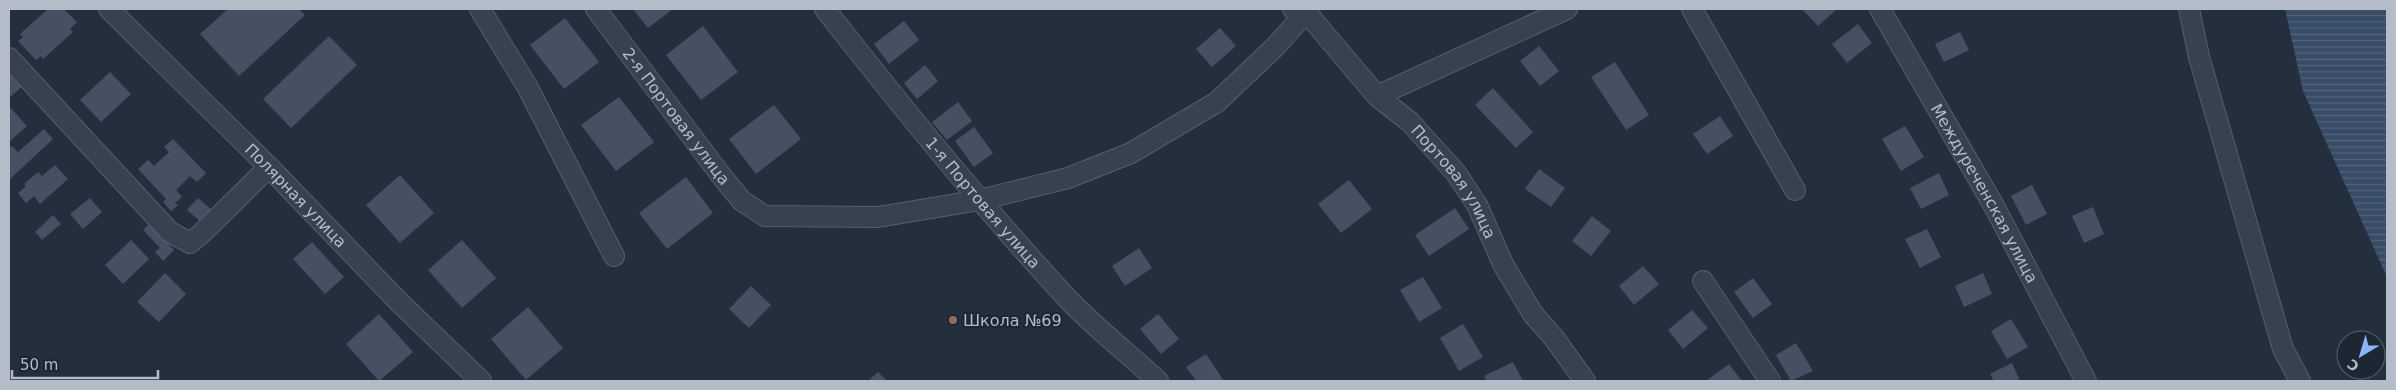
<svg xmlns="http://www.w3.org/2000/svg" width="2396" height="390" font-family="'DejaVu Sans',sans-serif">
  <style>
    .water { fill: url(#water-rules) }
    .building { fill: #455162 }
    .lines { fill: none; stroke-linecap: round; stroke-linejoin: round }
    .minor-casing { stroke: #565f6c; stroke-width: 22 }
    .minor { stroke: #38414e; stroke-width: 20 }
    .education-dot { fill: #8d6e63; stroke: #1d2633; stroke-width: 2 }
    .labels { text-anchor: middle; stroke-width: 4; stroke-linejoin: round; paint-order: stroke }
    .street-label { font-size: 16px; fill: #b4bcc9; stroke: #1d2633 }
    .poi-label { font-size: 16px; fill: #b4bcc9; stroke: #1d2633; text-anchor: start }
  </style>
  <defs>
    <pattern id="water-rules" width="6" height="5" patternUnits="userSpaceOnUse" patternTransform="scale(1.25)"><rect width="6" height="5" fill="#394c67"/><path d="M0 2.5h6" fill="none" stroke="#53647b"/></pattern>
  </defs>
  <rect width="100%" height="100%" fill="#242f3e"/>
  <polygon class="water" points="2285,9 2387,9 2387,277 2303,91"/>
  <g class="building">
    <polygon points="48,9 64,9 77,22 70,29 73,32 43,59 41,56 36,60 18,41 23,37 20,34"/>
    <polygon points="228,9 299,9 305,15 239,76 200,34"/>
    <polygon points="633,9 673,9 648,28"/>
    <polygon points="1802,9 1837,9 1818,26"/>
    <polygon points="565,18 599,62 564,89 530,45"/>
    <polygon points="904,21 919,40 889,64 874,44"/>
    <polygon points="1858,24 1872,43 1847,63 1832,44"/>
    <polygon points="703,26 738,72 701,100 666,55"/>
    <polygon points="1220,28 1236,46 1212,67 1196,49"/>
    <polygon points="1960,32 1969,50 1944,62 1935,44"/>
    <polygon points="329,36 357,65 291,128 263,99"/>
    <polygon points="1539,46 1559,71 1540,86 1520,61"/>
    <polygon points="1615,62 1649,115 1626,130 1591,77"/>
    <polygon points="925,65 938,81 917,99 904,83"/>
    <polygon points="9,67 24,85 9,98"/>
    <polygon points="110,72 131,94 101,122 80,100"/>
    <polygon points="1493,88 1533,132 1516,148 1475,105"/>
    <polygon points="619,97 654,142 616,171 581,125"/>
    <polygon points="958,102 972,121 947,140 932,122"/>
    <polygon points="774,105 801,139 756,174 729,139"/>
    <polygon points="9,106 27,126 9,142"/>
    <polygon points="1720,116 1733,136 1707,154 1693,134"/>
    <polygon points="1905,126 1924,157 1901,171 1882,139"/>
    <polygon points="974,127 993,153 974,167 955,141"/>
    <polygon points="44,129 53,139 9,180 9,148 12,146 18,152"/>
    <polygon points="173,139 206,173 197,182 190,176 176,190 182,197 175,203 178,205 171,211 163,202 166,199 138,169 148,160 154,166 169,152 164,147"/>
    <polygon points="55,165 68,179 40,204 34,196 26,203 18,193 26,186 24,184 38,172 42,176"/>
    <polygon points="1539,169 1565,188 1551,207 1525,189"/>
    <polygon points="1939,173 1949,195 1921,209 1910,188"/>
    <polygon points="400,175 434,213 400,243 366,205"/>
    <polygon points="686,177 713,213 667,249 639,213"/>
    <polygon points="1349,180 1372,209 1341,233 1318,204"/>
    <polygon points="2032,185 2047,214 2026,225 2011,196"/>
    <polygon points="90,198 102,212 83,229 70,214"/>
    <polygon points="198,198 212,210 201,222 187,210"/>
    <polygon points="2093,207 2104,234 2084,243 2072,216"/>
    <polygon points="1455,208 1469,229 1429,256 1415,235"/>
    <polygon points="53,215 61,224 42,240 35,232"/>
    <polygon points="1592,216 1611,231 1591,256 1572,241"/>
    <polygon points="150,223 174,250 163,261 155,252 160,248 143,230"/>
    <polygon points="1927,229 1941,257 1920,268 1905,239"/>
    <polygon points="131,240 149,259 123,284 105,265"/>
    <polygon points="462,240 496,278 462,308 428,270"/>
    <polygon points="312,242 344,277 325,294 293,259"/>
    <polygon points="1139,248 1152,268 1125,286 1112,266"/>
    <polygon points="1643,266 1659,284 1634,305 1619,286"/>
    <polygon points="165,273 186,294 159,322 137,302"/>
    <polygon points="1983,273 1992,294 1964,307 1955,286"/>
    <polygon points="1423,277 1442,308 1419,322 1400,290"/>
    <polygon points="1753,278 1772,304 1753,318 1734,292"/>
    <polygon points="751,286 771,305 749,328 729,309"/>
    <polygon points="528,307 563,348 526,380 491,339"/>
    <polygon points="1692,310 1708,328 1683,349 1668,330"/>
    <polygon points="379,314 413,352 379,381 346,344"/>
    <polygon points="1158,314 1179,339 1161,354 1140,329"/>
    <polygon points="2011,319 2028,347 2007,359 1991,331"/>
    <polygon points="1463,324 1483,357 1459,371 1440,338"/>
    <polygon points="1796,343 1813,371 1791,381 1776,355"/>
    <polygon points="1206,354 1224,381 1196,381 1186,367"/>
    <polygon points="1513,362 1523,381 1487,381 1484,376"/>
    <polygon points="2012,363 2020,381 1994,381 1990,374"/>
    <polygon points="1729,364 1742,381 1706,381"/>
    <polygon points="878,372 887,381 868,381"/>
  </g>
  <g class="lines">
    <g class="minor-casing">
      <g id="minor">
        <path id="s1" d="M 109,9 L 269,167 L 399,302 L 481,381"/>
        <polyline points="480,9 528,88 614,256"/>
        <path id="s2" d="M 596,9 L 723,178 L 742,201 L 765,216 L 878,217 L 980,200 L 1068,178 L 1131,153 L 1217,102 L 1276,46 L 1309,9"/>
        <path id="s3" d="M 825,9 C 902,107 981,205 1066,297 C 1094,327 1128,353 1158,381"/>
        <path id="s4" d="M 1293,9 L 1306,12 L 1377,96 L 1410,122 L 1456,173 L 1477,205 L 1504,266 L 1533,314 L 1554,338 L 1585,381"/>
        <polyline points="1692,9 1795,190"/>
        <path id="s5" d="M 1880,9 L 1994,206 L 2086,381"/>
        <polyline points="2189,9 2199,57 2283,349 2300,381"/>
        <polyline points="9,58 170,232 190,243 200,235 269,167"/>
        <polyline points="1377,96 1567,9"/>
        <polyline points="1703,281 1770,381"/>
      </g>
    </g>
    <use href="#minor" class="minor"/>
  </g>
  <circle class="education-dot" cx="953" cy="320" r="5"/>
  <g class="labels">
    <g class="street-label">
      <text dy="6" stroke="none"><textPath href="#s2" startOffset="134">2-я Портовая улица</textPath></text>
      <text dy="6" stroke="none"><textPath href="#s4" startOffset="240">Портовая улица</textPath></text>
      <text dy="6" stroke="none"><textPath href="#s5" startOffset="212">Междуреченская улица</textPath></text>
      <text dy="6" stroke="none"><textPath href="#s1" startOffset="264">Полярная улица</textPath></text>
      <text dy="6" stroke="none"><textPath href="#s3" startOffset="250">1-я Портовая улица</textPath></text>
    </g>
    <g class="poi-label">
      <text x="963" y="326">Школа №69</text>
    </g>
  </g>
  <rect width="2396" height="390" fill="none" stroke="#b4bcc9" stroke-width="20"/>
  <g transform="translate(2361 355) rotate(218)"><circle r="24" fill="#1d2633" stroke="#59626f"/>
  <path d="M0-4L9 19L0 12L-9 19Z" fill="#8ab4f8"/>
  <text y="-8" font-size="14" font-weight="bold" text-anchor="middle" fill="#b4bcc9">С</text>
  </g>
  <path d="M12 370v8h146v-8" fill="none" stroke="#b4bcc9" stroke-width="2.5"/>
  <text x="20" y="370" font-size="15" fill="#b4bcc9" stroke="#1d2633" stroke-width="4" paint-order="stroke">50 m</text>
</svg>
